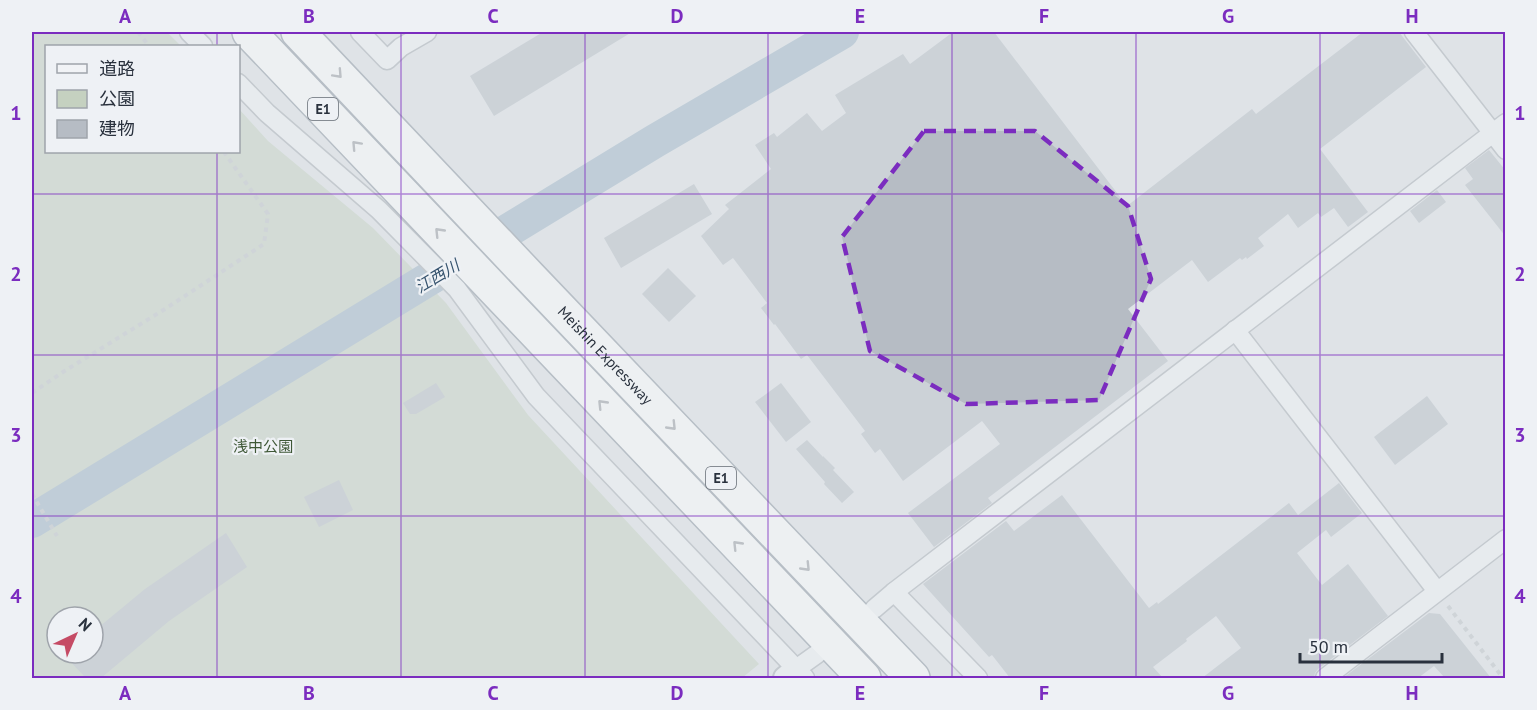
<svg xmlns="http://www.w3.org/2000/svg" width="1537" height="710" font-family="'PT Sans','Noto Sans JP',sans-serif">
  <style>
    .green { fill: #c5d1c0; fill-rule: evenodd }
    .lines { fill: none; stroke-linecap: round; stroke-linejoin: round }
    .river { stroke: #9cb2c5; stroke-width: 34 }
    .building { fill: #b6bcc4 }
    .minor-casing { stroke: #a5aab1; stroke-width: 21 }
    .tertiary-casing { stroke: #a5aab1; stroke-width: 26 }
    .motorway-casing { stroke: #87919d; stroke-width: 36 }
    .path { stroke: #bdc1c6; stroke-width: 4; stroke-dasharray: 4.5 4.5; stroke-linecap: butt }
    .minor { stroke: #f1f3f6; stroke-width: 18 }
    .tertiary { stroke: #f1f3f6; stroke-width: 22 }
    .motorway { stroke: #fff; stroke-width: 33 }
    .oneway { stroke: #94989e }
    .marked { fill: none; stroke: #7b2cbf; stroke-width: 4.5; stroke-dasharray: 12 8; stroke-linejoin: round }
    .grid { fill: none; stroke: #7b2cbf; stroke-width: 1.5; stroke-opacity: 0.55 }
    .labels { text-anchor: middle; stroke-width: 4.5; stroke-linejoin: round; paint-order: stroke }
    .shield { fill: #eef1f5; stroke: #646b74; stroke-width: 1.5 }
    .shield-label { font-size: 14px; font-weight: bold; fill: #29313d }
    .street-label { font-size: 15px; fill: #29313d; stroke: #eef1f5 }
    .park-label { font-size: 15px; fill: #3f5837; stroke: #eef1f5 }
    .water-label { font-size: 16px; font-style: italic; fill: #36536e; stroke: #eef1f5 }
    .neatline { fill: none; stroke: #7b2cbf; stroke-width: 2 }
    .grid-label { font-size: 20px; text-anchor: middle; font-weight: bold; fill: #7b2cbf }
  </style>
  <rect width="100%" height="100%" fill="#dfe3e7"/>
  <path class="green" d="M 32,32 L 167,32 L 181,46 L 46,46 L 46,152 L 238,152 L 239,109 L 268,141 L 373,228 L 446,303 L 528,415 L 759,664 L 742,678 L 32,678 ZM 57,617 L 93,617 L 93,653 L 57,653 Z"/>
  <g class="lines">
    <polyline class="river" points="32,521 655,141 842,32"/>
  </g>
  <g class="building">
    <polygon points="543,32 632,32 494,116 470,76"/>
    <polygon points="953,32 994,32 1127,206 1252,109 1256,114 1363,32 1399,32 1426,67 1320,149 1368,212 1348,227 1334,208 1321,217 1318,213 1298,228 1288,214 1258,238 1264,246 1247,259 1246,257 1242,260 1240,258 1208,282 1192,260 1128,309 1168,361 988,498 992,503 934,547 908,513 1000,444 982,421 903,481 880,449 875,453 861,434 865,431 807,355 801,359 775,324 774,325 761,308 767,303 733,258 723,265 701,236 729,209 725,205 771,169 755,145 774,133 777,137 807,113 822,131 846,113 835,95 903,54 910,64"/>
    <polygon points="1489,150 1506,171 1506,237 1465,185 1473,179 1465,168"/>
    <polygon points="694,184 712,214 621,268 604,238"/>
    <polygon points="1437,190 1446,202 1419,223 1410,211"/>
    <polygon points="668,268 696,296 669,322 642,294"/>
    <polygon points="436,383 445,397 416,414 410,414 403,403"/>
    <polygon points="781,383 811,422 786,442 755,402"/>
    <polygon points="1427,396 1448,424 1395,465 1374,437"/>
    <polygon points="807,440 823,457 823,456 835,468 833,470 854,492 842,503 824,484 825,482 796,449"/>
    <polygon points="339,480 353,510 319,527 304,497"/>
    <polygon points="1339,483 1362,513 1331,537 1326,530 1297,553 1322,585 1348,564 1388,616 1318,669 1315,673 1314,678 1202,678 1241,648 1216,616 1186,639 1187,641 1153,667 1163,678 1010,678 992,655 989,657 923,584 1006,521 1014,531 1062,495 1149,608 1157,602 1158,604 1289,503 1298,515"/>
    <polygon points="226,533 247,567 169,621 101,678 86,678 62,653 93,653 93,632 145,589"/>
    <polygon points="1429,613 1440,614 1491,678 1445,678 1434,666 1418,678 1343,678"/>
  </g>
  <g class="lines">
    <g class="minor-casing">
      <g id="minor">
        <polyline points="189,32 203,46"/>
        <polyline points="360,32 387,60 401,47 427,32"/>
        <polyline points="1414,32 1506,150"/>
        <polyline points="238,83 267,113 379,210 457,289 536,396 805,678"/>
        <polyline points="1235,330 1437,591"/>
        <polyline points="894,592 978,678"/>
        <polyline points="874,609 894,592 1506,123"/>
        <polyline points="796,669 817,654"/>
        <polyline points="1325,678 1506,539"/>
      </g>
    </g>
    <g class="tertiary-casing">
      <polyline id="tertiary" points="785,678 796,669"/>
    </g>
    <g class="motorway-casing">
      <g id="motorway">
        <polyline points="249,32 864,678"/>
        <path id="s1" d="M 298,32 L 530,277 L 913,678"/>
      </g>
    </g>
    <g class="path">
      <polyline points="138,32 149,46"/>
      <polyline points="32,393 63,372 165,309 264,244 268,214 224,152"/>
      <polyline points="32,494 57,536"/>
      <polyline points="1448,606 1503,678"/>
    </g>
    <use href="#minor" class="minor"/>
    <use href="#tertiary" class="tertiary"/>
    <use href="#motorway" class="motorway"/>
  </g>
  <defs><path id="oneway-chevron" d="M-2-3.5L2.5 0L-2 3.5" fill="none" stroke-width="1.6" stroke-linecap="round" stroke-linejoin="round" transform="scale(1.5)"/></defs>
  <g class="oneway">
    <use href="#oneway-chevron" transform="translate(338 74) rotate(47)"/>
    <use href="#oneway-chevron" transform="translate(356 145) rotate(-133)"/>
    <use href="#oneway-chevron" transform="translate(439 232) rotate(-134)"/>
    <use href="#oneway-chevron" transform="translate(602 404) rotate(-134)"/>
    <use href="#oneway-chevron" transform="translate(672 426) rotate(46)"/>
    <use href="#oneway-chevron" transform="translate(737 545) rotate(-134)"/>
    <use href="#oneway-chevron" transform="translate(806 567) rotate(46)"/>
  </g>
  <path d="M0 0H1537V710H0ZM 924,131 L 1035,131 L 1128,206 L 1151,279 L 1099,400 L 966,404 L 870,351 L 842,237 Z" fill="#dfe3e7" fill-opacity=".55" fill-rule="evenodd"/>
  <path class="marked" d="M 924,131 L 1035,131 L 1128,206 L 1151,279 L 1099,400 L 966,404 L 870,351 L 842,237 Z"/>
  <path class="grid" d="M 217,32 L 217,46M 401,32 L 401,678M 585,32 L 585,678M 768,32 L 768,678M 952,32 L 952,678M 1136,32 L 1136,678M 1320,32 L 1320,678M 217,152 L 217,678M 32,194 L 1506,194M 32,355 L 1506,355M 32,516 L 1506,516"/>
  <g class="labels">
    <g class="shield">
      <rect x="308" y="98" width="30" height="22" rx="4.5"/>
      <rect x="706" y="467" width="30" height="22" rx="4.5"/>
    </g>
    <g class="shield-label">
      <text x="323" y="114">E1</text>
      <text x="721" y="483">E1</text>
    </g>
    <g class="street-label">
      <text dy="5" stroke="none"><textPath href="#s1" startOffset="446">Meishin Expressway</textPath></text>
    </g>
    <g class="park-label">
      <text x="263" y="452">浅中公園</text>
    </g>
    <g class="water-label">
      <text transform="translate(437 276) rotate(-31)" y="6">江西川</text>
    </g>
  </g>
  <rect width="1537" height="710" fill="none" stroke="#eef1f5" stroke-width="66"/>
  <rect x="45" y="45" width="195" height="108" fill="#eef1f5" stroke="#9fa4ab" stroke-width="1.5"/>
  <rect x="57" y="64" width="30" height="9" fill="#f1f3f6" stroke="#9fa4ab" stroke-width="1.5"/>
  <text x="99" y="75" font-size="18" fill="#29313d">道路</text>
  <rect x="57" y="90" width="30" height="18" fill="#c5d1c0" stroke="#9fa4ab" stroke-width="1.5"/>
  <text x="99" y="105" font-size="18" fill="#29313d">公園</text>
  <rect x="57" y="120" width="30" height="18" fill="#b6bcc4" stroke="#9fa4ab" stroke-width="1.5"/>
  <text x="99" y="135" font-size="18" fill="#29313d">建物</text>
  <g transform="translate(75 635) rotate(44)"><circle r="28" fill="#eef1f5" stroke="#9fa4ab" stroke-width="1.5"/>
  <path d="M0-4.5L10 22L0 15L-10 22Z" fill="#c54b65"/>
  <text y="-9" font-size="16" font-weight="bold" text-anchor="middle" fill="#29313d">N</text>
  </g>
  <path d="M1300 653v9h142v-9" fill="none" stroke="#29313d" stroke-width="3"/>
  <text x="1309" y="653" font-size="18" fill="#29313d" stroke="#eef1f5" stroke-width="4.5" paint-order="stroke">50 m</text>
  <rect x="33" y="33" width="1471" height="644" class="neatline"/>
  <g class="grid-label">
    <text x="125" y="23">A</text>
    <text x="309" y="23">B</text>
    <text x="493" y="23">C</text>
    <text x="677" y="23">D</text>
    <text x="860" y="23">E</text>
    <text x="1044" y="23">F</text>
    <text x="1228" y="23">G</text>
    <text x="1412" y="23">H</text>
    <text x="16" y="120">1</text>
    <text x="1520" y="120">1</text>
    <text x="16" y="281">2</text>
    <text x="1520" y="281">2</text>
    <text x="16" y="442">3</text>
    <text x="1520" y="442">3</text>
    <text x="16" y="603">4</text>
    <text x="1520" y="603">4</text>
    <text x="125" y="700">A</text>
    <text x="309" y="700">B</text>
    <text x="493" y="700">C</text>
    <text x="677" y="700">D</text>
    <text x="860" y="700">E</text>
    <text x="1044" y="700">F</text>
    <text x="1228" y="700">G</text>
    <text x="1412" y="700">H</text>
  </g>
</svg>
